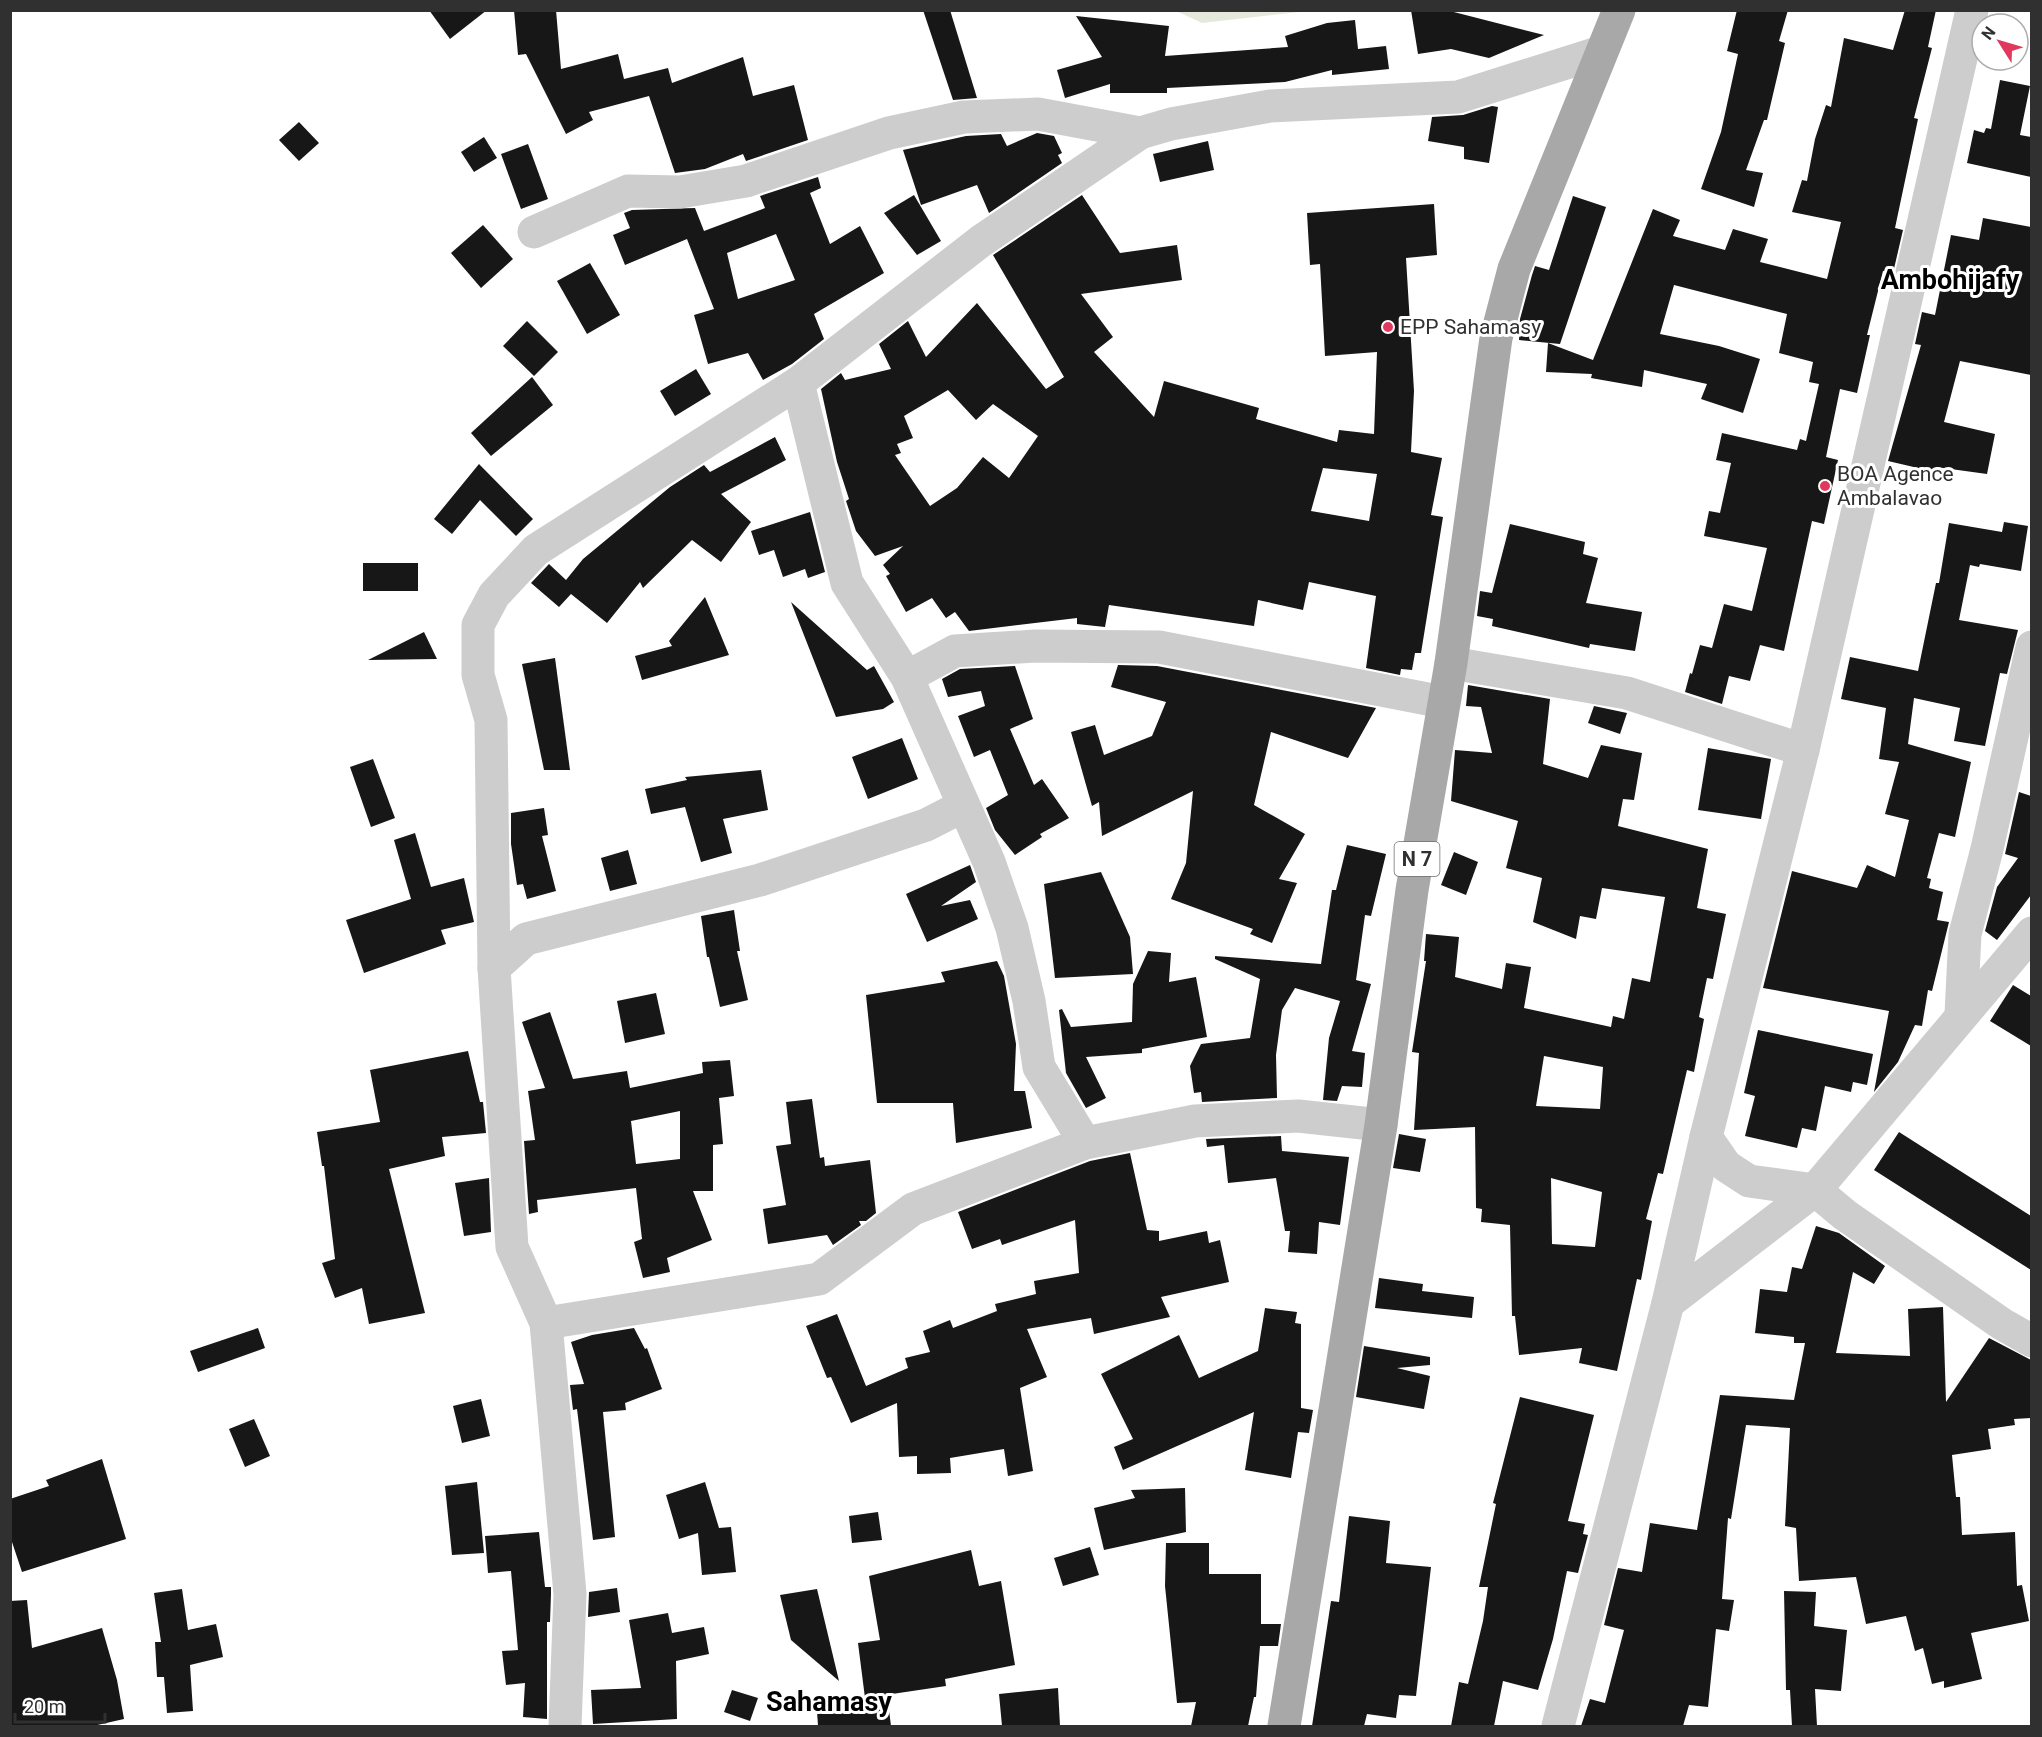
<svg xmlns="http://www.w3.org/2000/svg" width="2042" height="1737" font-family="Roboto,sans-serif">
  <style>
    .green { fill: #e5e9dc }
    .building { fill: #171717; fill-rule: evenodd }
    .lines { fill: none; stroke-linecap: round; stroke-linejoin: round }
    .minor { stroke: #cdcdcd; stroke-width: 33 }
    .major { stroke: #a8a8a8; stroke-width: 33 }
    .poi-dot { fill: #e0395d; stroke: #fff; stroke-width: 2 }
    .labels { text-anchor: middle; stroke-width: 6; stroke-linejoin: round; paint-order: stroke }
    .shield { fill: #fff; stroke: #6e6e6e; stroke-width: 1.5 }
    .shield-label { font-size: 20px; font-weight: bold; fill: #303030 }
    .poi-label { font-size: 21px; fill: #303030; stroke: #fff; text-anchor: start }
    .district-label { font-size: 27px; font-weight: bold; fill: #000; stroke: #fff }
  </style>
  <rect width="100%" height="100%" fill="#fff"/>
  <polygon class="green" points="1176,11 1308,11 1202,23"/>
  <g class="building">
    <polygon points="429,10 487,10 450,39"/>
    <polygon points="514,10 556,10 561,69 618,54 624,79 668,68 672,83 743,57 753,96 794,85 808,140 746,161 743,154 705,169 675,173 649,96 589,112 593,120 566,134 526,54 518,55"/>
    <polygon points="923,10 950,10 977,98 953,100"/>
    <polygon points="1411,10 1446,10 1544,35 1489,58 1451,49 1418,54"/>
    <polygon points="1737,10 1788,10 1779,41 1785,43 1767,120 1764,120 1746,170 1763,173 1754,207 1701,189 1721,132 1738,54 1727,51"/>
    <polygon points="1905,10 1936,10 1928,47 1932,48 1914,118 1918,119 1895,228 1903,230 1893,273 1883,271 1867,335 1870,335 1857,393 1840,389 1826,457 1838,460 1824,524 1812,521 1784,651 1760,645 1750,681 1729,676 1722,704 1685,692 1690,673 1692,674 1700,645 1712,648 1724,604 1752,611 1767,548 1704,536 1709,511 1720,513 1731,463 1716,460 1722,433 1797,450 1800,439 1806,441 1819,384 1809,382 1813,362 1779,353 1787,314 1674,285 1660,334 1719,346 1760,359 1743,413 1701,399 1707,384 1644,370 1642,387 1591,378 1592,374 1546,372 1548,343 1593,360 1653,209 1680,220 1673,236 1725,250 1733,229 1768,239 1760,262 1827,279 1841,222 1792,212 1802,180 1807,181 1815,139 1826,105 1831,107 1844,38 1893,50"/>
    <polygon points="1076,16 1169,26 1165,56 1288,47 1285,36 1327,23 1355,20 1358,49 1386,46 1389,69 1332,75 1332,70 1285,82 1167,88 1167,93 1110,93 1110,84 1065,98 1057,70 1102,57"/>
    <polygon points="2000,80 2030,86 2020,135 2031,137 2031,177 1967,163 1974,130 1984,133 1986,128 1991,129"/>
    <polygon points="1492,106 1498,107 1489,163 1464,159 1464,147 1428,141 1432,117 1463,115"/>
    <polygon points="299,122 319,143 299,161 279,140"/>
    <polygon points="1037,133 1054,136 1062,153 1058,155 1062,163 989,213 977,185 921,205 903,150 966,136 1001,134 1007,146"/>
    <polygon points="484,137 497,158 474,172 461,152"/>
    <polygon points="1208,141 1214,170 1160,182 1153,154"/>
    <polygon points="528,144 548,199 521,209 501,154"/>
    <path d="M 818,177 L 821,188 L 810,193 L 830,244 L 860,226 L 884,273 L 814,314 L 824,339 L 792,364 L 763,380 L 748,353 L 708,364 L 694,315 L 714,309 L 687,239 L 625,265 L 613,235 L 630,228 L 624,213 L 632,210 L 695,208 L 704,231 L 765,208 L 760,196 ZM 776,234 L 795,280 L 738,299 L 727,253 Z"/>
    <polygon points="914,195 941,241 917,255 884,213"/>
    <path d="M 1082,195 L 1120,253 L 1177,245 L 1182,280 L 1081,294 L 1113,337 L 1094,352 L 1154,417 L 1164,381 L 1259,408 L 1256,419 L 1337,442 L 1339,430 L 1374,434 L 1377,352 L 1325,356 L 1320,264 L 1310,265 L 1307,213 L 1434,204 L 1437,255 L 1406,258 L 1414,391 L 1411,452 L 1442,458 L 1431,515 L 1443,517 L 1421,653 L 1415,653 L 1412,670 L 1401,669 L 1400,675 L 1366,668 L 1376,596 L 1309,582 L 1303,610 L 1258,600 L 1254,626 L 1109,605 L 1105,627 L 1077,624 L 1077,618 L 969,631 L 955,612 L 946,618 L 932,598 L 906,612 L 886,576 L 890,574 L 883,565 L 903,546 L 875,556 L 856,531 L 846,501 L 849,499 L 837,462 L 821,389 L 841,373 L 845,380 L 891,369 L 879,344 L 908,321 L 926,357 L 977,303 L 1046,389 L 1064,377 L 993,255 ZM 948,390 L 976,420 L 993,404 L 1038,436 L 1009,478 L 983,457 L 957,488 L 930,506 L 895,455 L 901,453 L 897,444 L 913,438 L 904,416 ZM 1323,468 L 1377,474 L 1369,521 L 1311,511 Z"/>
    <polygon points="1573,196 1606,207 1560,344 1519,340 1520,319 1532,275 1535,266 1549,270"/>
    <polygon points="1983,218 2031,227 2031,375 1960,361 1944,422 1995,434 1987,474 1936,467 1935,472 1888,461 1921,345 1915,344 1922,312 1935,315 1951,235 1979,240"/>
    <polygon points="483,225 513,259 481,288 451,253"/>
    <polygon points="590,263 620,315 587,334 557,281"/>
    <polygon points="527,321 558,352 534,376 503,346"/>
    <polygon points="696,369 711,394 675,416 660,391"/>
    <polygon points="532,377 553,405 491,456 471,433"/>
    <polygon points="775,437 786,460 721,494 751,522 721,562 692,540 643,588 640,582 607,623 571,594 559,607 531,583 549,564 566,580 583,559 670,487 704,465 710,472"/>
    <polygon points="479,464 533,519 516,536 480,500 452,534 434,519"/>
    <polygon points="810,512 825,572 808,578 805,569 783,577 774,550 759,555 751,531"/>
    <polygon points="2004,522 2028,526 2021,571 1980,564 1979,567 1970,565 1959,620 2018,630 2007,674 2000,673 1985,746 1954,741 1960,708 1914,698 1908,744 1971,762 1955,837 1939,833 1927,878 1931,879 1929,888 1943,892 1937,920 1949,922 1932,991 1928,990 1922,1026 1915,1025 1898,1062 1874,1092 1889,1011 1763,988 1792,871 1857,888 1867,865 1895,877 1909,820 1885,814 1899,762 1879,759 1886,708 1841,699 1850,657 1918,671 1936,583 1939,583 1949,523 2002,532"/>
    <polygon points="1510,524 1585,542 1583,554 1598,558 1586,603 1642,612 1635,651 1590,644 1589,648 1492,626 1493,619 1477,616 1480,591 1492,593"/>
    <rect x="363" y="563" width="55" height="28"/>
    <polygon points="705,597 729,655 642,680 635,656 672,646 669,641"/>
    <polygon points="791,602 867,670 874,666 894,702 883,709 836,717"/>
    <polygon points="424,632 437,659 368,660"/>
    <polygon points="555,658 570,770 544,770 522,664"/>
    <polygon points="1118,665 1157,666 1376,708 1348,758 1271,732 1254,805 1305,834 1279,879 1297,883 1272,943 1250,934 1253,929 1171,899 1186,863 1193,791 1102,836 1099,802 1092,806 1071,732 1095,725 1104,755 1152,736 1166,702 1111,687"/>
    <polygon points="1015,666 1033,719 1010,729 1034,785 1042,779 1069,818 1040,834 1042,837 1015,855 995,830 986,808 1008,795 990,750 974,757 958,716 985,706 981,691 948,697 942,679 960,669"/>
    <path d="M 1468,685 L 1550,699 L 1543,764 L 1588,778 L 1601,745 L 1642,753 L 1634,800 L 1623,799 L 1618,826 L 1708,849 L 1697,908 L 1726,914 L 1713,979 L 1707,978 L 1699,1017 L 1704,1019 L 1694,1072 L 1687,1070 L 1663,1174 L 1658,1173 L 1646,1219 L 1652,1221 L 1641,1280 L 1637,1279 L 1617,1371 L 1579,1363 L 1582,1348 L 1519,1355 L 1515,1316 L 1512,1316 L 1510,1225 L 1481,1222 L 1482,1209 L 1476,1208 L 1475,1127 L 1414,1130 L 1419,1053 L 1412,1052 L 1426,961 L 1424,961 L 1426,934 L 1459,937 L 1455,977 L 1502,989 L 1506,963 L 1531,967 L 1524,1008 L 1611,1027 L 1613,1016 L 1624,1019 L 1632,978 L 1650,982 L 1665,897 L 1602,888 L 1596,919 L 1580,916 L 1576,939 L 1533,922 L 1542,878 L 1506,868 L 1518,821 L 1451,801 L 1455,750 L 1492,753 L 1481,707 L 1466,706 ZM 1544,1056 L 1603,1067 L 1600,1109 L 1536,1106 ZM 1551,1178 L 1602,1192 L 1595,1247 L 1552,1244 Z"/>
    <polygon points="1594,706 1627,713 1620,734 1588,723"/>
    <polygon points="902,738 918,779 868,799 852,757"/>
    <polygon points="1708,748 1771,759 1761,819 1698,810"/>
    <polygon points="373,759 395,818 371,827 350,767"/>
    <polygon points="761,770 768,810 723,819 732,853 701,862 685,807 651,814 645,789 687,780 685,777"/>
    <polygon points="2019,792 2031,796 2031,895 1997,940 1985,931 1997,887 2018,858 2005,854"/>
    <polygon points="544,808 548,835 542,836 556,891 527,899 523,884 517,885 511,844 511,813"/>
    <polygon points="415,833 431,887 464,878 474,922 441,930 446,944 364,973 346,920 411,899 394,840"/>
    <polygon points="1347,845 1386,854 1371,916 1365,915 1356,980 1371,984 1352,1051 1365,1053 1362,1087 1342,1086 1337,1101 1323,1100 1329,1038 1340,1001 1295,988 1282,1010 1276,1055 1277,1098 1202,1102 1201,1092 1194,1093 1190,1066 1201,1044 1250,1038 1260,979 1215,959 1215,956 1321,964 1332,890 1336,890"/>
    <polygon points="628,850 637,884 610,891 601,858"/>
    <polygon points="1454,852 1478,862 1466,895 1441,885"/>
    <polygon points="970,865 976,882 941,906 970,900 978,919 927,942 906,894"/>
    <polygon points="1101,872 1130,937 1133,974 1055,978 1044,884"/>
    <polygon points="734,910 740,951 737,951 748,1000 720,1007 709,957 707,957 701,916"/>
    <polygon points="1148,951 1171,953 1169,982 1196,977 1207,1037 1142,1049 1142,1053 1086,1057 1106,1098 1086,1108 1066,1073 1059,1010 1062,1009 1071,1027 1132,1022 1133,984"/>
    <polygon points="997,961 1004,976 1016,1044 1014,1091 1025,1091 1032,1128 956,1143 953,1103 877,1103 866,995 945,982 941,972"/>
    <polygon points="2013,985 2031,996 2031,1046 1990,1021"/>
    <polygon points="656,993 665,1034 625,1043 617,1001"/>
    <path d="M 550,1012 L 573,1079 L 627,1071 L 630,1088 L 703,1073 L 702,1062 L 730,1060 L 734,1096 L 719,1098 L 723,1144 L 713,1145 L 713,1191 L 693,1191 L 712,1240 L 667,1258 L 670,1272 L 643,1278 L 634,1242 L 642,1239 L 636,1188 L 537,1200 L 538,1212 L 529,1214 L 524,1141 L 535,1140 L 528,1091 L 545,1088 L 522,1022 ZM 680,1111 L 680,1159 L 636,1164 L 631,1121 Z"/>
    <polygon points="1758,1030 1873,1054 1867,1085 1853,1082 1851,1092 1825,1086 1816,1131 1802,1128 1797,1148 1745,1136 1755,1096 1744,1093"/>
    <polygon points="468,1051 480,1102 483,1102 486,1133 442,1137 445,1156 389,1169 425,1313 369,1324 362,1288 335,1298 322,1263 335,1259 324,1166 322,1166 317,1132 380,1122 370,1070"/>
    <polygon points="812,1099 820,1158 824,1157 825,1166 870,1160 876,1213 866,1221 859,1221 861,1225 833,1245 827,1235 768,1244 763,1209 786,1205 776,1146 791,1144 786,1102"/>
    <polygon points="1899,1132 2031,1216 2031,1270 1874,1170"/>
    <polygon points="1399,1134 1426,1139 1420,1172 1393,1168"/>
    <polygon points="1281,1136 1282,1151 1349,1157 1340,1225 1319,1222 1317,1254 1288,1252 1290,1231 1285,1231 1276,1178 1228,1183 1224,1145 1207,1147 1206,1139"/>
    <polygon points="1130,1153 1147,1230 1159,1231 1159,1241 1207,1231 1209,1243 1220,1240 1229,1282 1161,1297 1170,1317 1094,1334 1091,1318 1027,1329 1047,1377 1020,1388 1033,1471 1008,1476 1004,1449 950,1458 951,1473 917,1474 917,1456 899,1457 897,1403 851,1423 831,1377 827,1378 806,1326 837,1314 866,1386 908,1368 905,1358 930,1352 923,1331 950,1320 953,1328 997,1311 995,1304 1036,1294 1034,1281 1079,1273 1075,1220 1002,1245 1000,1239 972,1249 958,1212 1090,1161"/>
    <polygon points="489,1178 491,1232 464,1236 455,1183"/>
    <polygon points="1816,1226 1839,1233 1885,1266 1874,1284 1853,1272 1836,1353 1910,1356 1908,1309 1943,1307 1946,1402 1989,1338 2031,1360 2031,1418 2014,1419 2015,1425 1988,1429 1991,1449 1952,1455 1956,1497 1960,1497 1962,1535 2015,1532 2017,1586 2022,1585 2029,1621 1971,1633 1982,1679 1944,1688 1944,1681 1932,1684 1923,1648 1915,1651 1906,1616 1866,1624 1856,1577 1799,1581 1796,1528 1785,1526 1790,1428 1746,1425 1731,1519 1728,1518 1722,1599 1734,1600 1729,1631 1716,1629 1708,1707 1689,1705 1683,1726 1581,1726 1590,1699 1605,1703 1624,1630 1604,1625 1618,1568 1642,1572 1650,1523 1697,1530 1720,1395 1794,1400 1805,1343 1794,1343 1794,1337 1755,1333 1760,1289 1787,1292 1792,1267 1802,1269"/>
    <polygon points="1379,1278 1423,1284 1422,1291 1474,1297 1472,1318 1375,1308"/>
    <polygon points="1265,1308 1297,1312 1295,1323 1301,1324 1301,1408 1313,1410 1309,1433 1298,1432 1291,1478 1245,1470 1254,1412 1123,1470 1114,1447 1133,1439 1101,1374 1179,1335 1199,1378 1258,1351"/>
    <polygon points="258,1328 265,1348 198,1372 190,1351"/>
    <polygon points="634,1328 645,1349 647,1348 662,1389 625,1403 626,1410 603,1412 615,1537 593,1540 577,1409 573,1410 570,1385 584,1384 571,1342 592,1335"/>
    <polygon points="1364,1346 1430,1357 1430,1365 1397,1368 1430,1376 1424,1409 1356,1397"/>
    <polygon points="1520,1397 1594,1415 1568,1521 1585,1524 1583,1534 1588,1535 1578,1573 1567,1571 1553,1639 1538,1690 1503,1681 1494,1726 1451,1726 1459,1682 1468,1684 1483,1621 1488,1587 1479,1587 1496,1504 1493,1503"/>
    <polygon points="481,1399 490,1436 462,1443 453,1406"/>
    <polygon points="254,1419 270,1456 245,1467 229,1429"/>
    <polygon points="102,1459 126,1539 22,1572 10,1536 10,1499 49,1486 46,1480"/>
    <polygon points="477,1482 484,1553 452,1555 445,1486"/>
    <polygon points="705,1482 719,1528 731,1527 736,1572 702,1575 698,1533 679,1539 666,1495"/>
    <polygon points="1185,1488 1186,1532 1104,1550 1094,1508 1135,1498 1131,1490"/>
    <polygon points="878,1512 882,1540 852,1543 849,1516"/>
    <polygon points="1349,1516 1390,1521 1386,1563 1431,1567 1416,1696 1399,1695 1396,1718 1367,1714 1364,1726 1312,1726 1331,1601 1339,1602"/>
    <polygon points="539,1532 545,1587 551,1587 551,1594 550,1622 547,1622 547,1719 523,1717 525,1683 506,1685 502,1651 518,1650 511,1571 488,1573 485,1536"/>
    <polygon points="1166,1543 1209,1543 1209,1574 1261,1574 1261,1624 1281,1624 1278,1646 1260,1646 1256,1697 1254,1697 1248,1726 1191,1726 1196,1702 1177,1703 1165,1586"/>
    <polygon points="1090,1547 1099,1575 1063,1586 1054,1558"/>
    <polygon points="971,1550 979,1586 1001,1581 1015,1665 945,1679 946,1686 865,1698 858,1643 880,1640 869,1576"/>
    <polygon points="617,1588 620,1612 588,1617 589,1592"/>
    <polygon points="182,1589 188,1630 216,1624 223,1657 190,1665 193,1711 167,1713 164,1677 157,1677 155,1642 161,1642 154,1593"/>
    <polygon points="817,1589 839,1681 791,1640 780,1595"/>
    <polygon points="1784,1591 1816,1592 1814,1626 1847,1630 1841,1691 1815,1689 1817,1726 1792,1726 1790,1690 1786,1690"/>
    <polygon points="27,1600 32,1648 102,1628 117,1680 124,1719 93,1726 10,1726 10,1601"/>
    <polygon points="668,1613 672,1633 704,1627 709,1654 676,1661 677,1719 593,1724 591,1690 641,1688 629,1620"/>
    <polygon points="1058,1688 1060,1726 1002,1726 999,1694"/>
    <polygon points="732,1690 758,1698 750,1721 724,1712"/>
    <polygon points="888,1702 891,1726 818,1726 817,1711"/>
  </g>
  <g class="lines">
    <g class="minor">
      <polyline points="534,232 628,191 680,192 746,181 889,133 964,117 1038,114 1140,133"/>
      <polyline points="798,383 847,583 907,677 989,862 1012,928 1029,1001 1039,1067 1085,1143"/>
      <polyline points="1451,663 1627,693 1803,750"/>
      <polyline points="907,677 955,651 1035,646 1159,647 1443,702"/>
      <polyline points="494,968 526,939 760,880 926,825 963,806"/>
      <polyline points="1961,1014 1965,934 1987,849 2032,647"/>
      <polyline points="1706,1137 1726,1166 1749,1181 1815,1190 1845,1215 2002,1324 2032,1341"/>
      <polyline points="1668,1303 1815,1190 2032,933"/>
      <polyline points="546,1323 819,1279 913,1209 1085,1143 1195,1121 1298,1116 1381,1125"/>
      <polyline points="565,1726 570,1594 546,1323 512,1247 494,968 491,720 478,675 478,625 494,595 536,550 798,383 981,241 1140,133 1171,124 1270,106 1458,97 1601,52"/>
      <polyline points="1558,1726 1668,1303 1706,1137 1803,750 1972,10"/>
    </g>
    <polyline class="major" points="1284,1726 1381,1125 1412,890 1451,663 1496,338 1514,269 1619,10"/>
  </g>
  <g class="poi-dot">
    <circle cx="1388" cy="327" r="6"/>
    <circle cx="1825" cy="486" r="6"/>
  </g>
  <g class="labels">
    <rect class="shield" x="1394.5" y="842" width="45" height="34" rx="4.5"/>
    <g class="shield-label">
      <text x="1417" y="866">N 7</text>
    </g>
    <g class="poi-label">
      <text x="1400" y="334">EPP Sahamasy</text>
      <text x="1837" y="481">BOA Agence<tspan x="1837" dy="24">Ambalavao</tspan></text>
    </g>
    <g class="district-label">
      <text x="1950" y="289">Ambohijafy</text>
      <text x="829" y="1711">Sahamasy</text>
    </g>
  </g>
  <rect width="2042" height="1737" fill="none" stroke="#303030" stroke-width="24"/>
  <g transform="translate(2000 42) rotate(307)"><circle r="28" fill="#ffffff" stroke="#acacac" stroke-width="1.5"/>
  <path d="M0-4.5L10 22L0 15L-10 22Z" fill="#e0395d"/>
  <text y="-9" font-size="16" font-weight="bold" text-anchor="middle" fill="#303030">N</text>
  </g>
  <path d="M15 1713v9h90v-9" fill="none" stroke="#303030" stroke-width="3"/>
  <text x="24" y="1713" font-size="18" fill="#303030" stroke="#ffffff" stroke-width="4.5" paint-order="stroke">20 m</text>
</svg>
